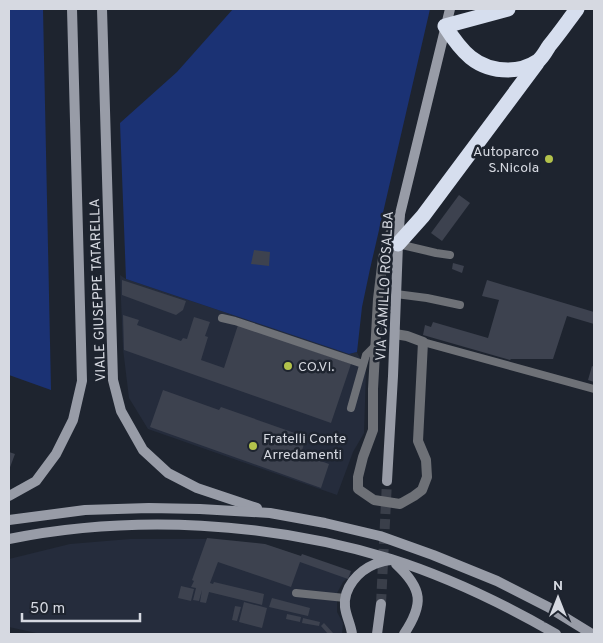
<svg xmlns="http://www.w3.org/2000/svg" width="603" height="643" font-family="Overpass,sans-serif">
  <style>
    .built { fill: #252c3c }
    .green { fill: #1b3274 }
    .building { fill: #3d424f }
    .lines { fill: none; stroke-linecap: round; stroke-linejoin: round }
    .secondary-tunnel { stroke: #3a3f4a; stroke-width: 10; stroke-dasharray: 10 5; stroke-linecap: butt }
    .lane { stroke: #6e7177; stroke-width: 8 }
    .street { stroke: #6e7177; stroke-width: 10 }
    .secondary { stroke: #989ca7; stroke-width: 10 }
    .highway { stroke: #d6deee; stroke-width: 15 }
    .poi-dot { fill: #b3c24b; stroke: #1e242f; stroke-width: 2 }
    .labels { text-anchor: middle; stroke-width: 5; stroke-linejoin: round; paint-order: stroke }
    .poi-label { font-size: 14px; fill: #d6d9e1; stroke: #1e242f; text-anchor: start }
    .street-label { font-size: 14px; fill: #d6d9e1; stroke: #1e242f }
  </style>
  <rect width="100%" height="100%" fill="#1e242f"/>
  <g class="built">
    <polygon points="120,275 126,279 349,354 357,352 366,371 364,433 353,452 337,495 148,429 129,398 123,349"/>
    <polygon points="130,539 205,539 268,546 352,574 343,582 337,593 337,612 343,623 342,634 41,634 9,627 9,628 9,559 70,544"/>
  </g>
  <g class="green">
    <polygon points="9,9 43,9 51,390 9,375"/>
    <polygon points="233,9 430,9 370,269 362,307 357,352 349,354 126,279 120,123 177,72"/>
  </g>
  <g class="building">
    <polygon points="459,195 470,203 442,241 431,233"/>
    <polygon points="254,250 270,252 269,266 251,264"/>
    <polygon points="453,263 464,266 462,273 452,269"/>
    <polygon points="122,280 186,301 183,310 176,315 122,295"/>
    <polygon points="487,280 594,312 594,324 567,316 553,359 511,359 510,360 423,335 425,325 431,327 433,322 488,338 499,300 482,296"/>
    <polygon points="123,315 139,320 137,325 181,341 183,338 187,339 194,317 210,322 205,336 208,337 201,360 224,368 238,325 351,364 331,423 124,350"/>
    <polygon points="592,366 594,367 594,382 588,380"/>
    <polygon points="163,390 219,410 221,407 306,437 301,454 329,464 321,488 150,427"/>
    <polygon points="9,452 15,454 9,470"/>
    <polygon points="207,538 265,544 301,556 302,554 351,571 348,579 300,562 291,587 218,562 210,583 213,584 214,582 264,594 262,605 209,592 206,603 200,602 202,590 199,601 193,600 196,588 191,587 194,581 192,580"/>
    <polygon points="181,586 194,589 191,601 178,598"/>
    <polygon points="272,598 310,608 308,616 269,607"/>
    <polygon points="244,602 267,608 262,628 239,622"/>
    <polygon points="235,606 241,607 237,621 232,620"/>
    <polygon points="287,614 301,617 300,622 286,619"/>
    <polygon points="303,618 320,622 319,626 302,623"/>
    <polygon points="324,623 333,633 331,634 328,634 321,626"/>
  </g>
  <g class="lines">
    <polyline class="secondary-tunnel" points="381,604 387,481"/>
    <g class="lane">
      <polyline points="398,244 436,253 450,255"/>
      <polyline points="396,294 427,298 460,305"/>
      <polyline points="222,318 235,321 363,364"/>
      <polyline points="423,342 594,389"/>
      <polyline points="351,408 366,355 375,346"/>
      <polyline points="296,593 345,598"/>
    </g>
    <polyline class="street" points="395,334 407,336 423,342 418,441 426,460 427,477 422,490 414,496 400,504 374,500 358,489 358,477 363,457 373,430 373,389 378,299 383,258 389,236 400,215"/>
    <g class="secondary">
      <polyline points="102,9 113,380 121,411 143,450 168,473 197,488 257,508"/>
      <polyline points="387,481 393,376 398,244 400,214 450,9"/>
      <polyline points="9,496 36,481 56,454 73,420 82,381 72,9"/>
      <polyline points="9,520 85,510 149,508 200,509 270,513 325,523 380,536 433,555 497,581 548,607 592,634"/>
      <path d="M 9,539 C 134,514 269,522 391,559 C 448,577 504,604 556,634"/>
      <path d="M 396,564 C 423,589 424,604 404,634"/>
      <path d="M 352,634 C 351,625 346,616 345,607 C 343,588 358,571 375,564 C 379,562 385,561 390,560"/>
      <polyline points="377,634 381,604"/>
    </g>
    <g class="highway">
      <path d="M 508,9 L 445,26 C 461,51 476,70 508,70 C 518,70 529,67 538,61 C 542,58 546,51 549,46 C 559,34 568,21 577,9"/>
      <polyline points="398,244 423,216 537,63"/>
    </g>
  </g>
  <g class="poi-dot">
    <circle cx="549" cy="159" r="5"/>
    <circle cx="288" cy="366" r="5"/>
    <circle cx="253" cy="446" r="5"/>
  </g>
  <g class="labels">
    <g class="poi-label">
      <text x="539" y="156" text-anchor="end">Autoparco<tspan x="539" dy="16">S.Nicola</tspan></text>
      <text x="298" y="371">CO.VI.</text>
      <text x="263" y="443">Fratelli Conte<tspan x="263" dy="16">Arredamenti</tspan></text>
    </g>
    <g class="street-label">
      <text transform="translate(384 286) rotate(-87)" y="5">VIA CAMILLO ROSALBA</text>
      <text transform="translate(97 290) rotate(-92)" y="5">VIALE GIUSEPPE TATARELLA</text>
    </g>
  </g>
  <rect width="603" height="643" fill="none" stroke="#d6d9e1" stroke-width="20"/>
  <g transform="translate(558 598)" stroke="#1e242f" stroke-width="4" paint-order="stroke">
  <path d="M0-4L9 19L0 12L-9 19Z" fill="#d6d9e1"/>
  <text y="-8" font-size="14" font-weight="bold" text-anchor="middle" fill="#d6d9e1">N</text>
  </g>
  <path d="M22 613v8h118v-8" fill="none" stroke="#d6d9e1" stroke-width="2.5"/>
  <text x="30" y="613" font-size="15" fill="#d6d9e1" stroke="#1e242f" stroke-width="4" paint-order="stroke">50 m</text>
</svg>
